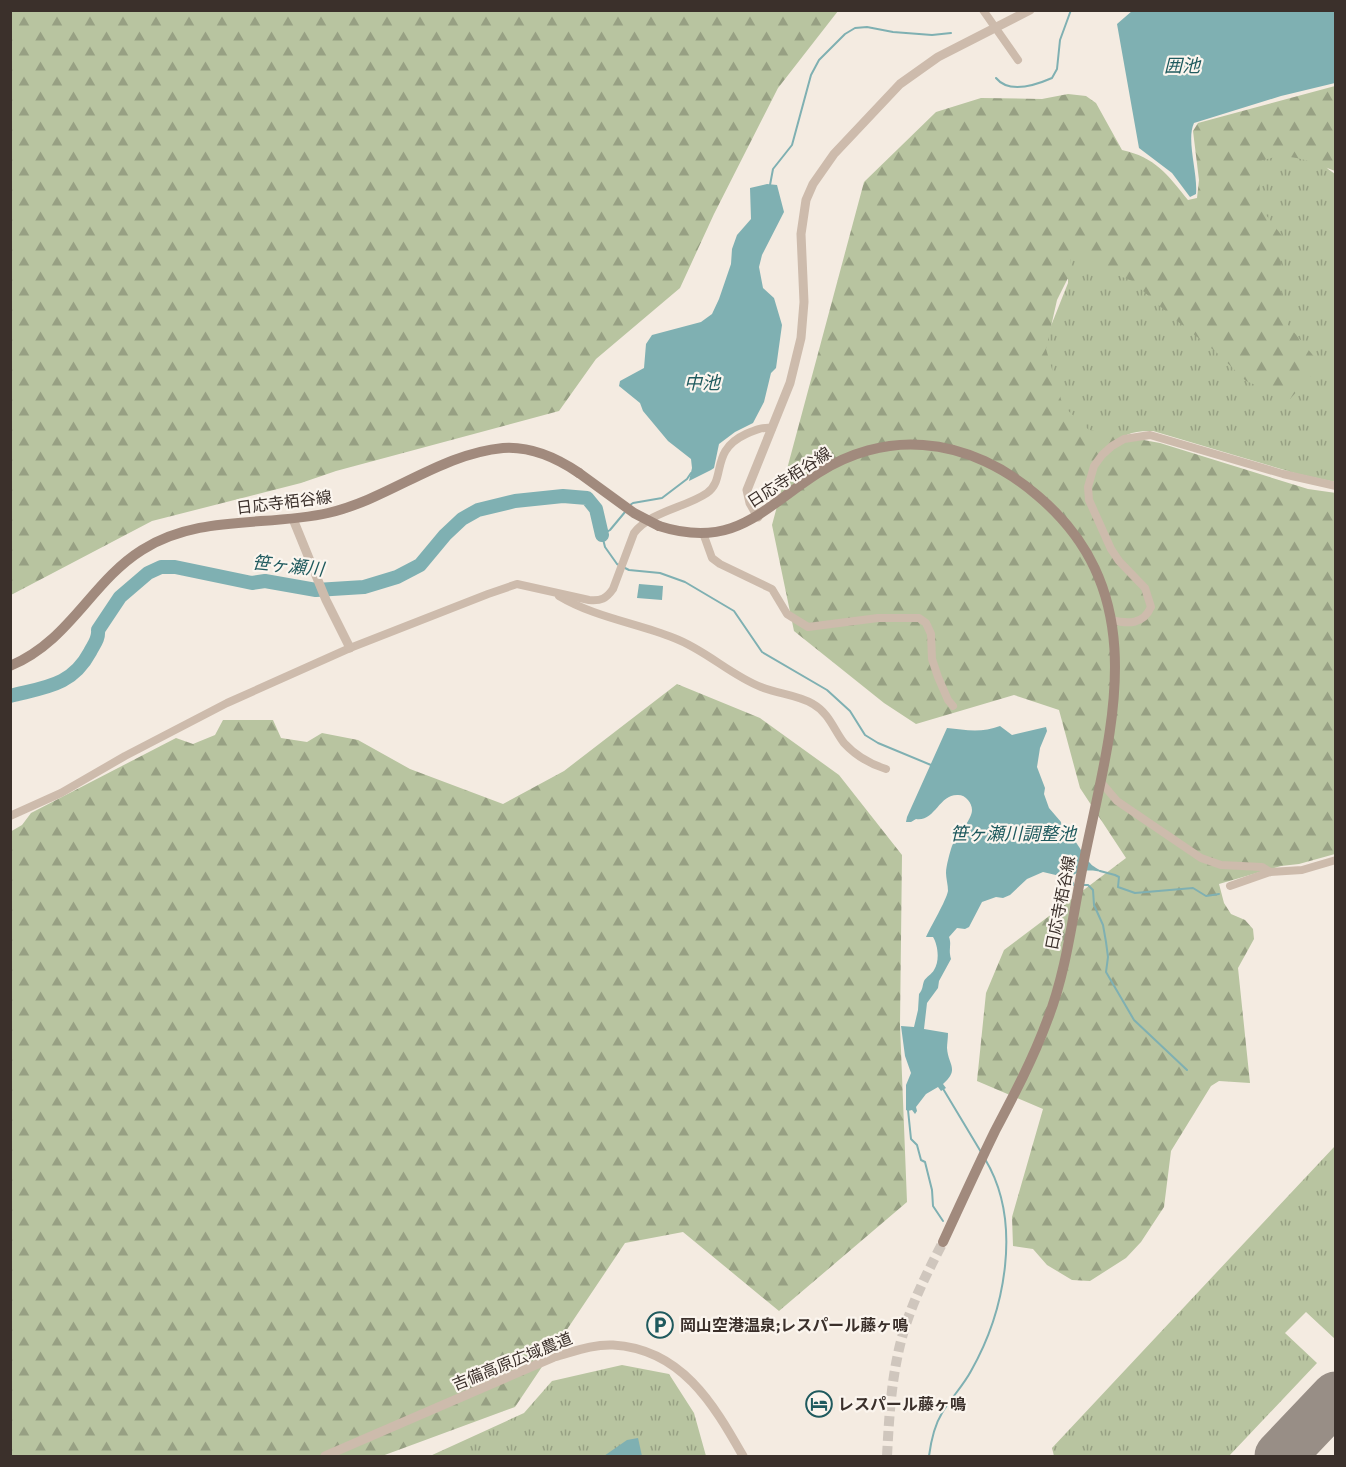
<svg xmlns="http://www.w3.org/2000/svg" width="1346" height="1467" font-family="Commissioner,'Noto Sans JP',sans-serif">
  <style>
    .grass { fill: url(#grass-tufts) }
    .forest { fill: url(#forest-firs) }
    .water { fill: #7fb0b2 }
    .lines { fill: none; stroke-linecap: round; stroke-linejoin: round }
    .stream { stroke: #7fb0b2; stroke-width: 2 }
    .river { stroke: #7fb0b2; stroke-width: 14 }
    .taxiway { stroke: #988e86; stroke-width: 20 }
    .runway { stroke: #988e86; stroke-width: 51 }
    .secondary-tunnel { stroke: #cfc6bd; stroke-width: 10; stroke-dasharray: 10 5; stroke-linecap: butt }
    .minor { stroke: #cdbbac; stroke-width: 8 }
    .tertiary { stroke: #cdbbac; stroke-width: 9 }
    .secondary { stroke: #a18a7d; stroke-width: 10 }
    .secondary-bridge { stroke: #a18a7d; stroke-width: 10 }
    .labels { text-anchor: middle; stroke-width: 4.5; stroke-linejoin: round; paint-order: stroke }
    .street-label { font-size: 16px; fill: #3b302b; stroke: #fbf5ee }
    .poi-label { font-size: 16px; font-weight: bold; fill: #3b302b; stroke: #fbf5ee; text-anchor: start }
    .water-label { font-size: 18px; font-style: italic; fill: #1f5a5e; stroke: #fbf5ee }
  </style>
  <defs>
    <pattern id="grass-tufts" width="24" height="20" patternUnits="userSpaceOnUse" patternTransform="scale(1.5)"><rect width="24" height="20" fill="#b8c4a0"/><path d="M3 7l-1-3M5 7V3M7 7l1-3M15 17l-1-3M17 17v-4M19 17l1-3" fill="none" stroke="#97a083"/></pattern>
    <pattern id="forest-firs" width="22" height="20" patternUnits="userSpaceOnUse" patternTransform="scale(1.5)"><rect width="22" height="20" fill="#b8c4a0"/><path d="M5 1l3.5 6h-7zM16 11l3.5 6h-7z" fill="#97a083"/></pattern>
  </defs>
  <rect width="100%" height="100%" fill="#f4ebe1"/>
  <g class="grass">
    <path d="M 1267,149 L 1323,162 L 1328,169 L 1335,174 L 1335,482 L 1298,474 L 1153,431 C 1132,430 1125,436 1106,443 C 1092,449 1078,454 1064,459 L 1041,351 L 1068,283 L 1068,279 L 1060,275 L 1025,186 L 1165,229 Z"/>
    <polygon points="1335,1146 1335,1339 1306,1312 1285,1333 1317,1363 1229,1456 1054,1456 1052,1448"/>
    <polygon points="622,1365 669,1374 694,1413 706,1456 430,1456 524,1413 552,1381"/>
  </g>
  <g class="forest">
    <polygon points="11,10 838,10 838,11 778,88 714,214 680,288 596,359 559,411 336,471 301,483 152,521 11,595"/>
    <path d="M 1335,86 L 1335,171 C 1310,161 1286,150 1259,162 L 1260,207 L 1282,236 L 1280,286 L 1288,325 L 1321,365 L 1290,399 L 1246,381 L 1216,352 L 1172,317 L 1132,281 L 1091,264 L 1077,247 L 1069,254 L 1072,270 L 1057,300 L 1046,349 L 1063,406 L 1089,430 L 1160,443 L 1308,489 L 1336,493 L 1335,854 L 1299,864 L 1281,866 L 1219,884 L 1224,903 L 1231,914 L 1245,920 L 1253,929 L 1254,939 L 1238,968 L 1250,1083 L 1219,1081 L 1211,1086 L 1171,1151 L 1164,1207 L 1141,1242 L 1126,1258 L 1090,1281 L 1072,1280 L 1047,1265 L 1033,1249 L 1013,1246 L 1012,1217 L 1043,1109 L 977,1081 L 986,993 L 1004,950 L 1126,858 L 1080,788 L 1059,710 L 1014,695 L 916,724 L 884,703 L 794,631 L 772,525 L 864,182 L 936,112 L 981,98 L 1042,99 L 1068,94 L 1086,96 L 1096,103 L 1122,150 C 1155,157 1168,175 1188,200 L 1197,198 L 1199,180 L 1193,131 L 1198,123 Z"/>
    <polygon points="677,684 760,718 839,775 902,855 900,1025 907,1202 779,1311 683,1232 625,1243 515,1407 382,1456 11,1456 10,832 22,825 31,813 176,738 193,744 215,735 223,720 273,720 281,738 307,742 322,733 358,740 410,769 503,804 564,771"/>
  </g>
  <g class="water">
    <path d="M 1132,11 L 1335,11 L 1335,83 L 1281,96 L 1194,123 C 1186,140 1198,173 1196,194 L 1190,197 L 1172,173 L 1139,148 L 1117,24 Z"/>
    <polygon points="767,184 777,185 784,212 762,255 759,267 763,288 774,298 782,325 776,368 771,373 764,402 753,423 735,432 719,444 714,468 711,470 689,481 692,468 691,459 668,441 643,411 640,403 619,386 620,381 644,368 646,344 652,335 701,322 712,314 719,299 731,264 732,249 737,235 751,219 750,188"/>
    <polygon points="639,584 663,586 662,600 637,598"/>
    <path d="M 1000,726 L 1012,735 L 1046,727 L 1047,731 L 1040,748 L 1037,767 L 1045,788 L 1044,794 L 1049,808 L 1061,822 L 1062,832 C 1078,838 1080,852 1090,863 C 1093,867 1099,869 1103,872 C 1088,869 1080,870 1068,878 L 1064,874 L 1060,876 L 1043,872 L 1027,879 L 1010,895 L 1003,898 L 996,897 L 982,902 L 969,927 L 965,929 L 957,928 L 949,937 C 952,945 948,949 951,959 L 939,981 L 938,988 L 927,1003 L 924,1029 L 948,1033 C 948,1038 947,1044 947,1048 C 948,1065 960,1069 943,1084 L 946,1088 L 941,1091 L 938,1087 L 926,1094 L 916,1107 L 917,1111 L 915,1114 L 912,1110 L 908,1111 L 906,1110 L 906,1085 L 911,1073 L 905,1056 L 901,1026 L 914,1027 L 918,1010 L 919,994 C 923,989 922,987 924,981 C 926,977 932,974 934,970 C 940,961 938,945 933,937 L 926,937 C 931,926 946,901 948,891 C 948,885 946,878 946,873 C 946,866 950,852 952,846 C 957,835 972,820 972,810 C 972,803 966,795 958,795 C 939,794 935,822 916,819 L 911,822 L 906,822 L 907,817 L 947,728 C 965,730 982,733 1000,726 Z"/>
    <polygon points="638,1438 642,1456 604,1456 627,1440"/>
  </g>
  <g class="lines">
    <g class="stream">
      <path d="M 996,78 C 1009,94 1036,85 1052,78 L 1057,69 L 1060,40 L 1071,10"/>
      <polyline points="770,185 773,169 792,145 811,75 819,60 845,34 855,28 867,27 893,32 932,35 951,33"/>
      <polyline points="630,505 633,503 662,498 687,479 691,473"/>
      <polyline points="625,512 610,530 602,535 605,547 617,564 629,570 660,573 685,582 734,611 762,652 827,690 850,711 865,735 878,743 931,765"/>
      <polyline points="1100,871 1115,875 1119,877 1118,887 1135,893 1193,888 1206,896 1219,894"/>
      <polyline points="1068,875 1074,885"/>
      <polyline points="1083,885 1088,885 1093,890 1094,905 1103,925 1106,942 1108,957 1106,972 1134,1020 1187,1070"/>
      <polyline points="942,1087 981,1152"/>
      <polyline points="908,1110 911,1139 917,1145 921,1160 925,1162 932,1190 933,1206 943,1221"/>
      <path d="M 929,1456 C 931,1441 934,1426 942,1413 C 951,1398 963,1386 971,1371 C 1005,1311 1023,1222 985,1159"/>
    </g>
    <path class="river" d="M 10,696 C 45,687 72,686 90,652 C 94,644 99,639 98,630 L 120,597 L 148,573 L 161,567 L 175,567 L 252,583 L 265,581 L 316,590 L 364,587 L 397,577 L 420,565 L 445,535 L 462,519 L 478,510 L 515,501 L 563,496 L 587,498 L 596,509 L 602,535"/>
    <polyline class="taxiway" points="1315,1419 1336,1404"/>
    <polyline class="runway" points="1280,1456 1336,1397"/>
    <path class="secondary-tunnel" d="M 887,1456 C 889,1419 891,1382 900,1345 C 909,1308 926,1275 943,1242"/>
    <g class="minor">
      <polyline points="983,10 1018,60"/>
      <polyline points="703,533 712,558 720,564 772,589 787,614 808,627 878,618 919,618 926,623 931,634 932,659 938,677 948,700 953,706"/>
      <path d="M 559,596 C 594,617 636,623 674,638 C 706,650 730,675 761,687 C 778,694 798,695 813,704 C 829,713 834,730 844,743 C 856,756 870,764 886,769"/>
      <path d="M 1111,620 C 1128,624 1143,625 1151,607 L 1145,588 L 1119,561 L 1111,549 L 1089,500 L 1088,487 L 1094,466 L 1102,455 L 1112,446 L 1124,439 L 1150,435 L 1283,474 L 1336,486"/>
      <polyline points="1100,781 1117,801 1201,858 1221,865 1262,867 1270,872"/>
      <path d="M 10,816 L 61,793 L 125,756 L 227,703 L 350,648 L 488,594 L 517,584 L 589,600 C 601,601 606,599 613,589 L 634,533 C 651,511 685,508 707,493 C 727,479 709,451 746,434 C 755,430 762,427 772,428"/>
      <polyline points="1230,886 1270,872 1302,870 1336,860"/>
    </g>
    <g class="tertiary">
      <polyline points="758,517 750,503 747,490 790,383 801,338 804,302 801,234 806,200 813,184 834,154 900,84 938,57 1030,10"/>
      <polyline points="293,519 326,600 350,648"/>
      <path d="M 325,1456 L 554,1357 C 573,1352 593,1344 613,1345 C 681,1349 713,1403 743,1456"/>
    </g>
    <g class="secondary">
      <path d="M 659,526 C 734,550 762,509 818,473 C 849,453 886,442 923,445 C 966,448 1006,468 1038,496 C 1156,596 1110,732 1084,860 C 1073,912 1067,971 1047,1021 C 1033,1059 1014,1095 995,1131 C 977,1168 960,1205 943,1242"/>
      <path d="M 10,666 C 70,641 91,582 142,550 C 198,514 267,527 328,513 C 389,499 440,454 503,448 C 531,446 557,458 579,473"/>
    </g>
    <polyline class="secondary-bridge" points="579,473 634,513 659,526"/>
  </g>
  <defs>
    <g id="parking-ring" transform="scale(1.35)"><circle r="9.5" fill="#fbf5ee" stroke="#1f5a5e" stroke-width="1.5"/><path d="M-3.5-5.5H1a3.5 3.5 0 0 1 0 7H-1V5.5H-3.5ZM-1-3.4V-.6H.8a1.4 1.4 0 0 0 0-2.8Z" fill="#1f5a5e"/></g>
    <g id="hotel-ring" transform="scale(1.35)"><circle r="9.5" fill="#fbf5ee" stroke="#1f5a5e" stroke-width="1.5"/><path d="M-6-4.5h1.5V1H6V5H4.5V3h-9V5H-6ZM-4 0a1.8 1.8 0 1 1 3.6 0ZM.5 0V-2.5h3Q6-2.5 6 0Z" fill="#1f5a5e"/></g>
  </defs>
  <g fill-rule="evenodd">
    <use href="#parking-ring" x="660" y="1325"/>
    <use href="#hotel-ring" x="819" y="1404"/>
  </g>
  <g class="labels">
    <g class="street-label">
      <text transform="translate(789 477) rotate(-33)" y="6">日応寺栢谷線</text>
      <text transform="translate(284 502) rotate(-7)" y="6">日応寺栢谷線</text>
      <text transform="translate(1060 903) rotate(-79)" y="6">日応寺栢谷線</text>
      <text transform="translate(512 1361) rotate(-22)" y="6">吉備高原広域農道</text>
    </g>
    <g class="poi-label">
      <text x="680" y="1331">岡山空港温泉;レスパール藤ヶ鳴</text>
      <text x="838" y="1410">レスパール藤ヶ鳴</text>
    </g>
    <g class="water-label">
      <text x="1182" y="72">囲池</text>
      <text x="702" y="389">中池</text>
      <text transform="translate(288 566) rotate(6)" y="6">笹ヶ瀬川</text>
      <text x="1013" y="840">笹ヶ瀬川調整池</text>
    </g>
  </g>
  <rect width="1346" height="1467" fill="none" stroke="#3b302b" stroke-width="24"/>
</svg>
